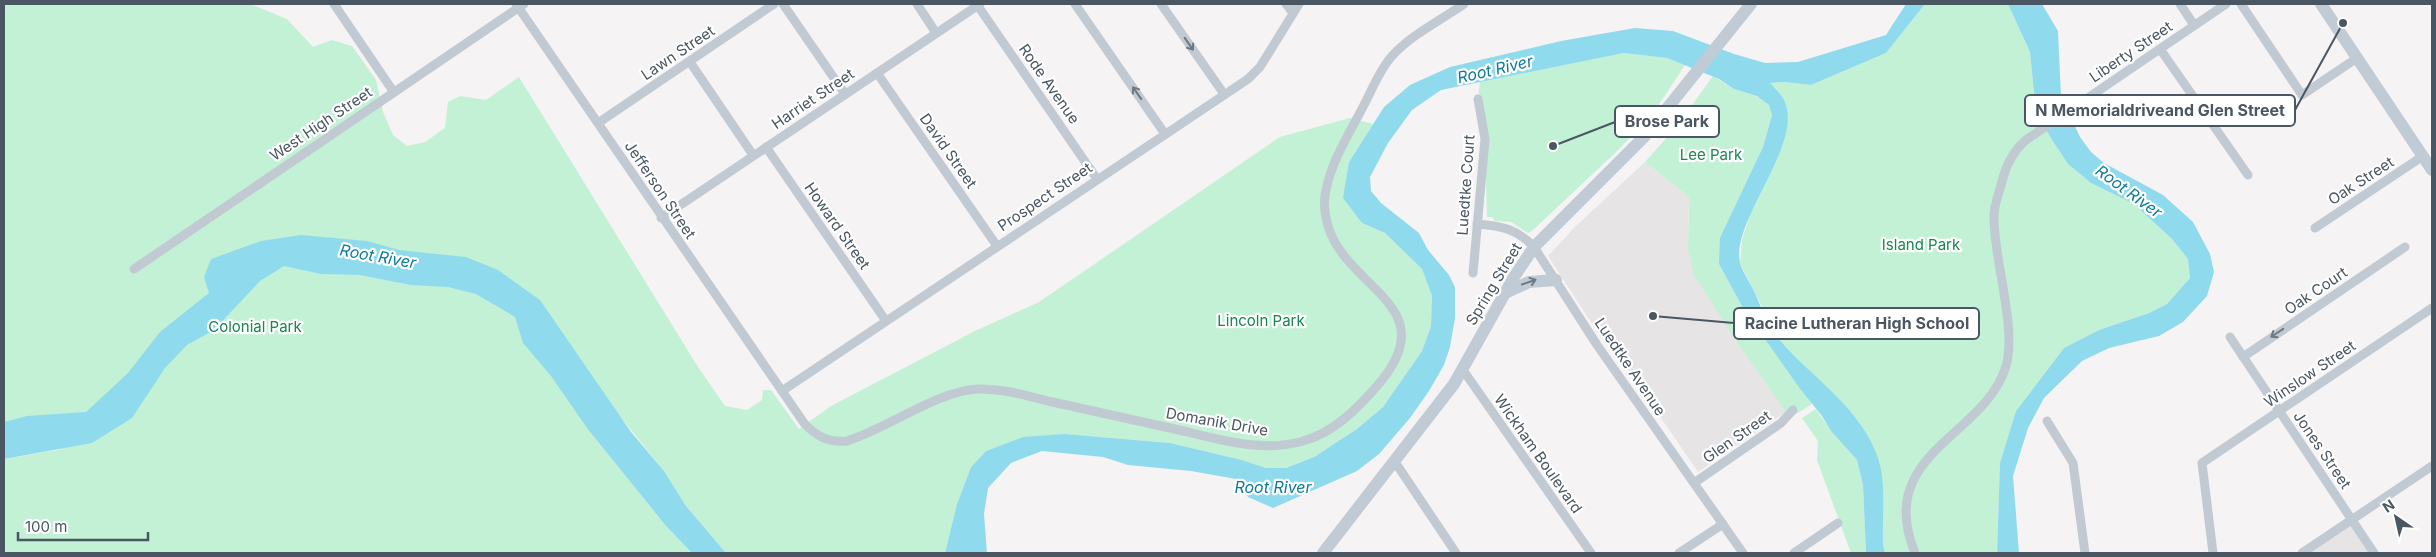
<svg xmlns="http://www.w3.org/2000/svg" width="2436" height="557" font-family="Inter,sans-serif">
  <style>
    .education { fill: #e6e4e5 }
    .green { fill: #c3f1d5 }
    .water { fill: #90daee }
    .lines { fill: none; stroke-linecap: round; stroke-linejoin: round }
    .minor { stroke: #c1cad2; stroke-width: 9 }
    .secondary { stroke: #c1cbd6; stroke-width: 12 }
    .oneway { stroke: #6e7983 }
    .oneway2 { stroke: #6e7984 }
    .labels { text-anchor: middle; stroke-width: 4.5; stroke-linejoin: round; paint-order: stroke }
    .street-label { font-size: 15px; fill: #4a5661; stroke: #fff }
    .park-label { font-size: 15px; fill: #17864f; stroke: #fff }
    .water-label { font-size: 16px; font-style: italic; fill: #0c7c9b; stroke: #fff }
    .leader { fill: none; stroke: #4a5661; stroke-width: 2 }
    .callout-dot { fill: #4a5661; stroke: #fff; stroke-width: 2 }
    .callout { fill: #fff; stroke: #4a5661; stroke-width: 2 }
    .callout-label { font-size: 16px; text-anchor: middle; font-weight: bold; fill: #4a5661 }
  </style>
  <rect width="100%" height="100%" fill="#f5f3f3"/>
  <g class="education">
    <polygon points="1645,162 1689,197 1688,249 1762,378 1786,412 1698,472 1620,358 1600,336 1548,256 1576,226"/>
    <polygon points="2352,520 2374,553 2302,553"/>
  </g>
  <g class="green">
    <polygon points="4,4 250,4 287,19 313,47 332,40 352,46 376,80 383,112 393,135 407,146 425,142 445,128 448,102 460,96 486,100 519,77 698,367 725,406 747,410 762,400 763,390 771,390 799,429 831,406 975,331 1039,302 1280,137 1350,118 1373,124 1349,162 1362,223 1385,233 1422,269 1432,296 1431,326 1422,351 1383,407 1357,429 1314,457 1286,468 1266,468 1242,460 1170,443 1065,434 1004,445 986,451 971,467 957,504 945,553 726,553 686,506 664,471 623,420 597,440 666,526 692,553 4,553 4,459 63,449 4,446"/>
    <polygon points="1925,4 2008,4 2030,52 2036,113 2052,140 2068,164 2091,183 2134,204 2172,239 2188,259 2190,278 2167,304 2149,313 2099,330 2064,348 2016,411 2000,463 1997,553 1885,553 1883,544 1880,463 1858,421 1778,338 1740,263 1742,240 1750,215 1778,158 1770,83 1784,82 1811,85 1886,53"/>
    <polygon points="1624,53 1667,58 1685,65 1652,115 1616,152 1533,230 1528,233 1511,222 1495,221 1492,217 1487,217 1485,139 1478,99 1480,82"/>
    <polygon points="1713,76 1734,89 1757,96 1769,105 1772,115 1763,147 1745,188 1719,264 1743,308 1812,404 1790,418 1735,339 1694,275 1688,249 1689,197 1645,162 1677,126"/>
    <polygon points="1816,409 1831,431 1857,460 1863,485 1866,553 1851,553 1817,460 1818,441 1802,418"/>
  </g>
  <g class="water">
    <path d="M 1906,4 L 1925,4 L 1886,53 L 1811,85 L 1784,82 L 1770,83 C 1774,88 1780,93 1783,98 C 1808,143 1726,224 1741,266 C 1744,274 1749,281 1753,289 C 1761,305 1767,326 1779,339 C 1813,379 1863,409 1879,461 C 1886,483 1882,520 1883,544 L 1885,553 L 1866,553 L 1863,485 L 1857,460 L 1831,431 L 1822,416 L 1801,390 L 1743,308 L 1719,264 L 1720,238 L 1763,147 L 1772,115 L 1769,105 L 1757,96 L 1734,89 L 1719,79 L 1667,58 L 1624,53 L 1441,90 L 1412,110 L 1388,143 L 1370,177 L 1371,191 L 1381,203 L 1419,233 L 1428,250 L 1449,275 L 1455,287 L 1455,318 L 1450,347 L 1444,365 L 1429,391 L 1410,418 L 1379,454 L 1357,471 L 1273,508 L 1248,497 L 1236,479 L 1191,471 L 1128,465 L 1103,457 L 1042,451 L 1011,463 L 988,488 L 984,514 L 987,553 L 945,553 L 957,504 L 971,467 L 986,451 L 1023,437 L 1065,434 L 1170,443 L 1242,460 L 1266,468 L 1286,468 L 1314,457 L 1357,429 L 1383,407 L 1422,351 L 1431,326 L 1432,296 L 1422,269 L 1385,233 L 1362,223 L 1343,198 L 1349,162 L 1384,107 L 1410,85 L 1450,67 L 1561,41 L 1635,28 L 1673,31 L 1734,54 L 1765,63 L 1798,62 L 1886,35 Z"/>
    <polygon points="2008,4 2042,4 2058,31 2061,96 2080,137 2091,152 2104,163 2163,195 2193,222 2210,254 2214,272 2207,296 2183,322 2159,336 2109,348 2082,361 2044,398 2028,428 2013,476 2019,553 1997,553 2000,463 2016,411 2064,348 2099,330 2149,313 2167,304 2190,278 2188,259 2172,239 2134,204 2091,183 2068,164 2052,140 2036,113 2030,52"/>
    <polygon points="301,235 367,241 399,250 466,257 498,270 540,300 631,432 664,471 686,506 726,553 692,553 666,526 587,428 551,376 523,343 515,317 476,294 448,287 411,285 360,275 321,274 284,266 260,281 214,330 187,345 165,368 132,418 92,443 4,459 4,422 27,416 86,412 128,373 160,332 209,293 204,277 211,259 261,241"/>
  </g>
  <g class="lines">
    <g class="minor">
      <polyline points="334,4 393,91"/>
      <path d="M 516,4 L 804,423 C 816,436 828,443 847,441 C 886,429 938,391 977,389 C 1001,388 1024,395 1048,401 C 1089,410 1129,419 1170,428 C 1212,437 1259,454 1303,441 C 1333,433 1357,409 1377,386 C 1447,306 1347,290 1328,226 C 1325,215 1323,202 1326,190 C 1332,159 1352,129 1366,101 C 1374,85 1381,68 1392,56 C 1411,35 1441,20 1464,4"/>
      <polyline points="783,4 845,94"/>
      <polyline points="917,4 936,33"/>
      <polyline points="1075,4 1165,134"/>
      <polyline points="1161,4 1224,94"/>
      <polyline points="1286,4 1293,13"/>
      <polyline points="2180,4 2194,25"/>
      <polyline points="2241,4 2302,95 2357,58"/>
      <polyline points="978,6 1097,179"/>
      <polyline points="2160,49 2248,175"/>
      <polyline points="690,62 753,155"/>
      <polyline points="877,73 997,246"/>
      <polyline points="598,123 774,4"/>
      <polyline points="766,147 886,321"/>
      <polyline points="661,218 980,4"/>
      <path d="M 1477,224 C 1502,226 1517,229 1534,247 L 1597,345 L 1743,553"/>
      <polyline points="2315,228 2423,156"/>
      <polyline points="134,269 524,4"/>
      <polyline points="1473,273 1485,139 1478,99"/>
      <polyline points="2230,337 2374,553"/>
      <polyline points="2243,357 2405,247"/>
      <polyline points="1463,370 1591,553"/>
      <polyline points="782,391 1248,79 1260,67 1299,4"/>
      <polyline points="2047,421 2073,463 2085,553"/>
      <polyline points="1395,462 1456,553"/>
      <polyline points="1694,483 1781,423 1793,410"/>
      <polyline points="1679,553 1723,524"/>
      <polyline points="1794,553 1838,523"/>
      <path d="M 1915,553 C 1874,453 1985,437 2006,366 C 2017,328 1994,260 1994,219 C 1993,207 1999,193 2002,182 C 2006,165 2013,151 2026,140 L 2226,4"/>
      <polyline points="2213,553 2202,463 2432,308"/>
      <polyline points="2302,553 2432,466"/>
    </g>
    <g class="secondary">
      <polyline points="2321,4 2432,170"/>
      <polyline points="1505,293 1529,282 1556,280"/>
      <polyline points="1323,553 1454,384 1514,277 1534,247 1644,137 1751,4"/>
    </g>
  </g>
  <defs><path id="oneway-shaft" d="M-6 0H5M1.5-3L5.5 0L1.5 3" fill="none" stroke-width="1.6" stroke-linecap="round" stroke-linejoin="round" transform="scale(1.25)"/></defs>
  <g class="oneway">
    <use href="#oneway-shaft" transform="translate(1189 44) rotate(55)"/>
    <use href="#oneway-shaft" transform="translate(1137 93) rotate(-125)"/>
    <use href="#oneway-shaft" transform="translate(2277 333) rotate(146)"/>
  </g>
  <use class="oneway2" href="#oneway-shaft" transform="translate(1529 282) rotate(-19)"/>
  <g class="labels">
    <g class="street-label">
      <text transform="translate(2131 52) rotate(-34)" y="5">Liberty Street</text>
      <text transform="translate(678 53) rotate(-34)" y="5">Lawn Street</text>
      <text transform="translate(1049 84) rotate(55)" y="5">Rode Avenue</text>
      <text transform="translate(813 99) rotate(-34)" y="5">Harriet Street</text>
      <text transform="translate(321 124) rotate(-34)" y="5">West High Street</text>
      <text transform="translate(948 151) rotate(55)" y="5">David Street</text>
      <text transform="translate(2361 181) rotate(-33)" y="5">Oak Street</text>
      <text transform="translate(1466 185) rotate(-86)" y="5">Luedtke Court</text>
      <text transform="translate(660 190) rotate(56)" y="5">Jefferson Street</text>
      <text transform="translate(1045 197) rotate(-34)" y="5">Prospect Street</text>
      <text transform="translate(837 226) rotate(55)" y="5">Howard Street</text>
      <text transform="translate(1494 284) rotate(-59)" y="5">Spring Street</text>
      <text transform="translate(2316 291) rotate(-34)" y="5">Oak Court</text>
      <text transform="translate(1630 367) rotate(56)" y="5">Luedtke Avenue</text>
      <text transform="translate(2310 374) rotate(-34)" y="5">Winslow Street</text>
      <text transform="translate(1217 422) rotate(10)" y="5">Domanik Drive</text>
      <text transform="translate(1737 437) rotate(-35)" y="5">Glen Street</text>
      <text transform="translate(2322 450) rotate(56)" y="5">Jones Street</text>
      <text transform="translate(1538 454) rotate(55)" y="5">Wickham Boulevard</text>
    </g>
    <g class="park-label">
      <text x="1711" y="160">Lee Park</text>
      <text x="1921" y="250">Island Park</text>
      <text x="1261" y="326">Lincoln Park</text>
      <text x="255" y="332">Colonial Park</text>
    </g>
    <g class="water-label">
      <text transform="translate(1495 69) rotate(-13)" y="6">Root River</text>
      <text transform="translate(2129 191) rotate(36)" y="6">Root River</text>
      <text transform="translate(378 256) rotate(10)" y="6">Root River</text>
      <text x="1273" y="493">Root River</text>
    </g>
  </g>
  <path class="leader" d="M2343 23L2295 110M1553 146L1615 122M1653 316L1734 323"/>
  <g class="callout-dot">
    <circle cx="2343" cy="23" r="5"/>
    <circle cx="1553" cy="146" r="5"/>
    <circle cx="1653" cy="316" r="5"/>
  </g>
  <g class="callout">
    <rect x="2025" y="95" width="270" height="31" rx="5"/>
    <rect x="1615" y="106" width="104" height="31" rx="5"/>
    <rect x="1734" y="308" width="245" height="31" rx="5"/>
  </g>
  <g class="callout-label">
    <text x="2160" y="116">N Memorialdriveand Glen Street</text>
    <text x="1667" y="127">Brose Park</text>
    <text x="1857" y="329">Racine Lutheran High School</text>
  </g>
  <rect width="2436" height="557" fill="none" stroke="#4a5661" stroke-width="10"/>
  <g transform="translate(2396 517) rotate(326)" stroke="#ffffff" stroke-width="4" paint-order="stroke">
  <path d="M0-4L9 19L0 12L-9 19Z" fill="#4a5661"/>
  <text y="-8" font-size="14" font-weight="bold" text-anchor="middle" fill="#4a5661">N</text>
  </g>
  <path d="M18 532v8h130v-8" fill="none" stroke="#4a5661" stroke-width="2.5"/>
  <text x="25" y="532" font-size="15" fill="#4a5661" stroke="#ffffff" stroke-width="4" paint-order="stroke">100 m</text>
</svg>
